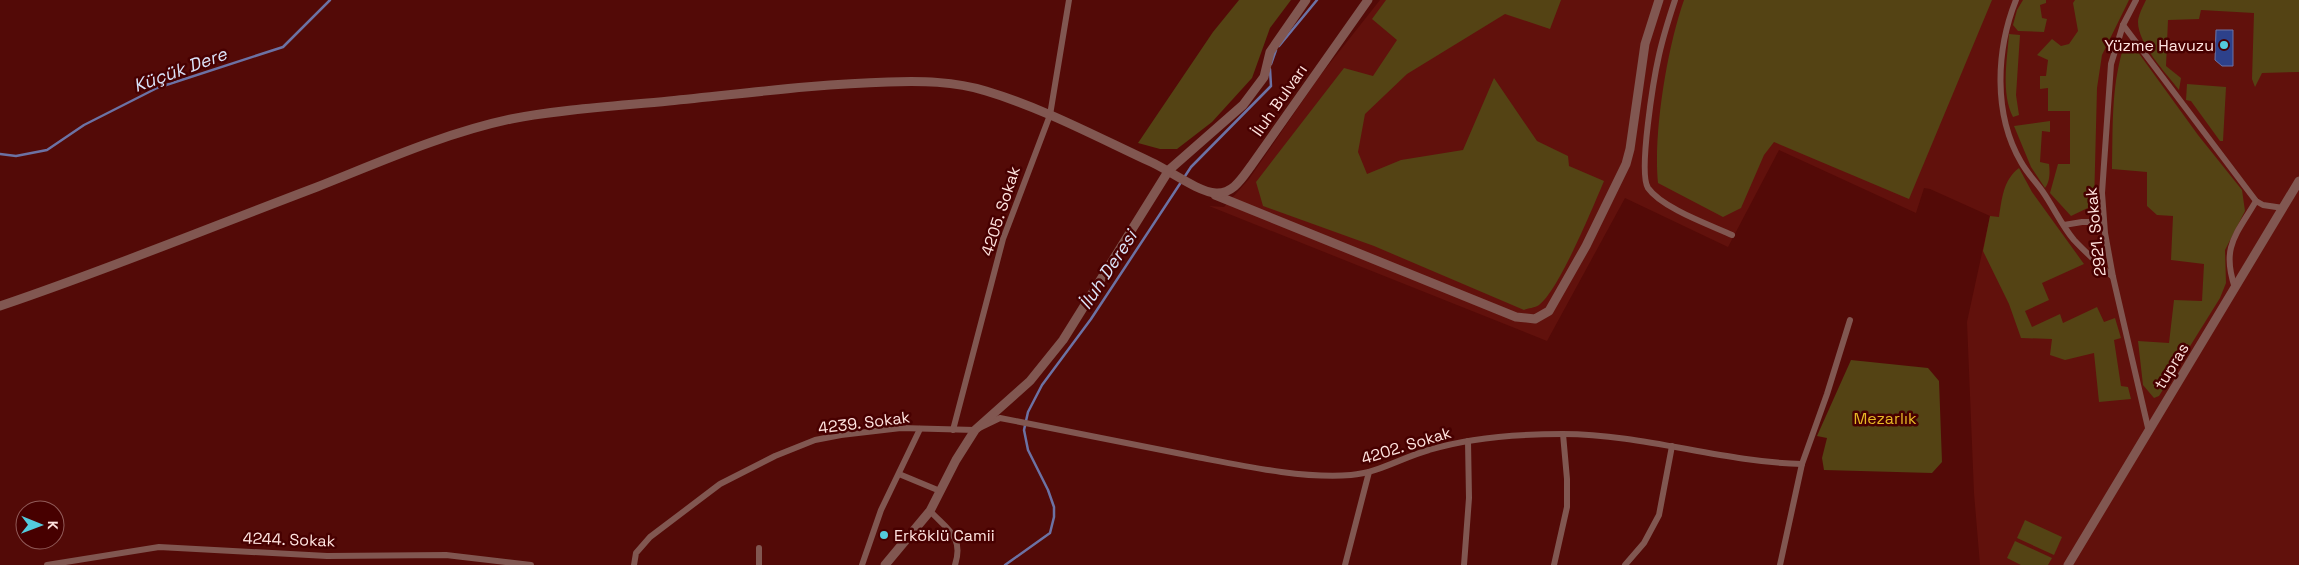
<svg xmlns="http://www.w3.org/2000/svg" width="2299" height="565" font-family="'Space Grotesk',sans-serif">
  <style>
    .built { fill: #61110c }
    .green { fill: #544314 }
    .water { fill: #2d418b; stroke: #6c72a4 }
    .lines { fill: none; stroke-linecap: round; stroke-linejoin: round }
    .stream { stroke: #6c72a4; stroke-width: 2.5 }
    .minor { stroke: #815751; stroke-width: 6 }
    .tertiary { stroke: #815751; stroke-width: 9 }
    .poi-dot { fill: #53cadc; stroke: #470000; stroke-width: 2 }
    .labels { text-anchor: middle; stroke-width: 5; stroke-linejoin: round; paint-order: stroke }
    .poi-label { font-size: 16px; fill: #ffe3df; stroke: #470000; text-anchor: end }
    .street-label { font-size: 16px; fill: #ffe3df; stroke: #470000 }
    .park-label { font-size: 16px; fill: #e7b825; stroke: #470000 }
    .water-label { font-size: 18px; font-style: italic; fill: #dae2f8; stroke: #470000 }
  </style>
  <rect width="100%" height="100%" fill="#530a07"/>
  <polygon class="built" points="1380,0 2299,0 2299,565 1980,565 1974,493 1967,322 1990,216 1930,189 1924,188 1916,213 1779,150 1728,247 1625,198 1547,341 1209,206 1224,207 1249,179 1319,77"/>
  <g class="green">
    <polygon points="1239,0 1291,0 1270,28 1252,78 1212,122 1177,149 1160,149 1138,143 1213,32"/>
    <path d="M 1386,0 L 1561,0 L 1550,29 L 1505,14 L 1407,74 L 1365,114 L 1358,152 L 1367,174 L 1401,160 L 1463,150 L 1494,78 L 1537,141 L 1568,156 L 1569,166 L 1604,181 C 1593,207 1559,290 1539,305 C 1535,308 1528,308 1524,310 L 1374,246 L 1263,206 L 1256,182 L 1344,68 L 1373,76 L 1397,40 L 1372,19 Z"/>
    <path d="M 1684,0 L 1992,0 L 1909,199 L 1774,142 L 1764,155 L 1741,208 L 1723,217 L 1658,183 C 1653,134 1667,48 1684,0 Z"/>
    <polygon points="2023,0 2046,0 2046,3 2040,5 2042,18 2047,19 2044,32 2018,31 2013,25 2017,10"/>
    <polygon points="2075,0 2129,0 2102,55 2097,88 2094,205 2071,216 2050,193 2058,164 2070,164 2070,111 2048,111 2048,88 2040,89 2040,76 2046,76 2048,60 2037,55 2052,39 2061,46 2069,44 2078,31 2073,3"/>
    <path d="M 2146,0 L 2299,0 L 2299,72 L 2262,73 L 2255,87 L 2252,79 L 2254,13 L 2201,10 L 2199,19 L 2168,20 L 2166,66 L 2181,78 L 2179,90 C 2166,73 2138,44 2138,22 C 2138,16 2143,6 2146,0 Z"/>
    <path d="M 2009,34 L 2020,35 L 2016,95 L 2019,115 L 2013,117 C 2001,93 2007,61 2009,34 Z"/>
    <path d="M 2126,47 L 2135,48 L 2198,135 L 2242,190 L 2245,211 L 2225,250 L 2226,283 L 2220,298 L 2159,396 L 2154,398 L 2143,385 L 2138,341 L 2169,343 L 2174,300 L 2202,301 L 2204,264 L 2171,260 L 2173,216 L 2157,215 L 2147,206 L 2147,172 L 2112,169 C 2113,129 2111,88 2123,49 Z"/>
    <polygon points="2187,84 2226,87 2223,141 2220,141 2191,101 2186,100"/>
    <path d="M 2050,121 L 2050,132 L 2042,131 L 2040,162 L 2049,164 C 2050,172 2050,182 2045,188 L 2031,167 L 2014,126 Z"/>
    <path d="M 2019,168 L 2032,192 L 2084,264 L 2042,283 L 2049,300 L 2025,311 L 2032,327 L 2060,314 L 2063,323 L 2097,307 L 2104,322 L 2115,318 L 2121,338 L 2114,340 L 2121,386 L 2128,387 L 2131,399 L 2099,402 L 2094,353 L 2065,360 L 2050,355 L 2052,339 L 2021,338 L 2009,304 L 1983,251 L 1990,216 L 1999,217 C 2002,199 2003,180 2019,168 Z"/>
    <polygon points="1851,360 1928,368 1939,381 1942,462 1932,473 1824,470 1822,458 1827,438 1817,436"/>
    <polygon points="2025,520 2062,537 2054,555 2017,538"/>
    <polygon points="2015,541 2052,558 2048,565 2021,565 2007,558"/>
  </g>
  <polygon class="water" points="2216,30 2233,30 2233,66 2222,66 2215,60"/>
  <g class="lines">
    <g class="stream">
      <polyline points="1279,46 1317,0"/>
      <polyline points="1271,64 1276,50"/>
      <polyline points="0,154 16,156 47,150 84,125 157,88 283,47 330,0"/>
      <polyline points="1005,565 1050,533 1054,517 1054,507 1048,490 1028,450 1024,430 1028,412 1042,385 1091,319 1191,167 1271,86 1270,69"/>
    </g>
    <g class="minor">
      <path d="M 1675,0 C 1669,18 1663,37 1659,55 C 1654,77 1638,173 1648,188 C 1662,208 1710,225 1732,235"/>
      <path d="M 2016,0 C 1996,50 1993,114 2021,162 C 2027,173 2036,182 2043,192 C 2054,208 2062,226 2074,240 C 2086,253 2100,265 2113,277"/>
      <polyline points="2136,0 2123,25 2111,64 2102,193 2105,233 2113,277 2149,432"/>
      <polyline points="2123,25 2256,201 2263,205 2283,208"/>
      <polyline points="2064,225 2082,222 2104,222"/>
      <path d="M 2235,288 C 2221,247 2236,235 2256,201"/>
      <polyline points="953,430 1003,239 1050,115 1069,0"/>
      <polyline points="899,474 940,491"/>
      <path d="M 930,511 C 948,530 964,537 955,565"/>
      <polyline points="759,548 759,565"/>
      <polyline points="47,565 159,547 327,556 446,555 531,565"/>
      <path d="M 634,565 L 636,553 L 650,537 L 720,484 L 775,456 L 815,440 L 841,435 L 901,428 L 975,430 L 1000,418 C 1066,431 1131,444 1197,457 C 1244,466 1304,479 1351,475 C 1378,473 1403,457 1429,450 C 1471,437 1518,434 1563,434 C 1644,434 1721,462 1802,464"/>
      <polyline points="862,565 881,510 920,429"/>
      <polyline points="1345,565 1369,472"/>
      <polyline points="1464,565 1469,498 1468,441"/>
      <polyline points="1554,565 1567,507 1567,479 1563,434"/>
      <polyline points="1625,565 1644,543 1659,515 1672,446"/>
      <polyline points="1780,565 1802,464 1827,394 1850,320"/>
    </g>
    <g class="tertiary">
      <polyline points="1215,195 1516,317 1535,319 1549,311 1586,246 1626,164 1630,149 1645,44 1659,0"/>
      <path d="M 0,306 C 107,270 211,227 317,187 C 380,162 445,133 511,119 C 563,109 617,106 669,101 C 742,94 815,84 888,82 C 921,81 954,81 986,91 C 1043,108 1097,137 1151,162 C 1169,170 1198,192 1216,193 C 1233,194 1242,178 1251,166 L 1368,0"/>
      <polyline points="885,565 930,511 956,460 975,430 1030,381 1063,340 1169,170 1243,105 1264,77 1270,52 1306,0"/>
      <polyline points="2068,565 2299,181"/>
    </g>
  </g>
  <g class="poi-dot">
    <circle cx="2224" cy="45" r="5"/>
    <circle cx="884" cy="535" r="5"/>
  </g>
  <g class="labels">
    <g class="poi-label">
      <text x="2214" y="51">Yüzme Havuzu</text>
      <text x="894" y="541" text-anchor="start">Erköklü Camii</text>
    </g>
    <g class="street-label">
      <text transform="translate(1279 100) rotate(-55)" y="6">İluh Bulvarı</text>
      <text transform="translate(1000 211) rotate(-72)" y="6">4205. Sokak</text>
      <text transform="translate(2095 232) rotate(-96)" y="6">2921. Sokak</text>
      <text transform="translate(2171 366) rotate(-59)" y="6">tupras</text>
      <text transform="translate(864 422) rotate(-7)" y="6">4239. Sokak</text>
      <text transform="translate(1406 445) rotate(-17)" y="6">4202. Sokak</text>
      <text transform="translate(289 539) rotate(2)" y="6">4244. Sokak</text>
    </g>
    <g class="park-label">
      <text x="1885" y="424">Mezarlık</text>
    </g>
    <g class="water-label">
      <text transform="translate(180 70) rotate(-20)" y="6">Küçük Dere</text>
      <text transform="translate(1108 270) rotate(-57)" y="6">İluh Deresi</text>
    </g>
  </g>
  <g transform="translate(40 525) rotate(91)"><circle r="24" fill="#470000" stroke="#915b59"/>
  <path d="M0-4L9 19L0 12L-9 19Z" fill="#53cadc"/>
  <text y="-8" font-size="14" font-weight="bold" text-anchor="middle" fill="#ffe3df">K</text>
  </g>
</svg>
